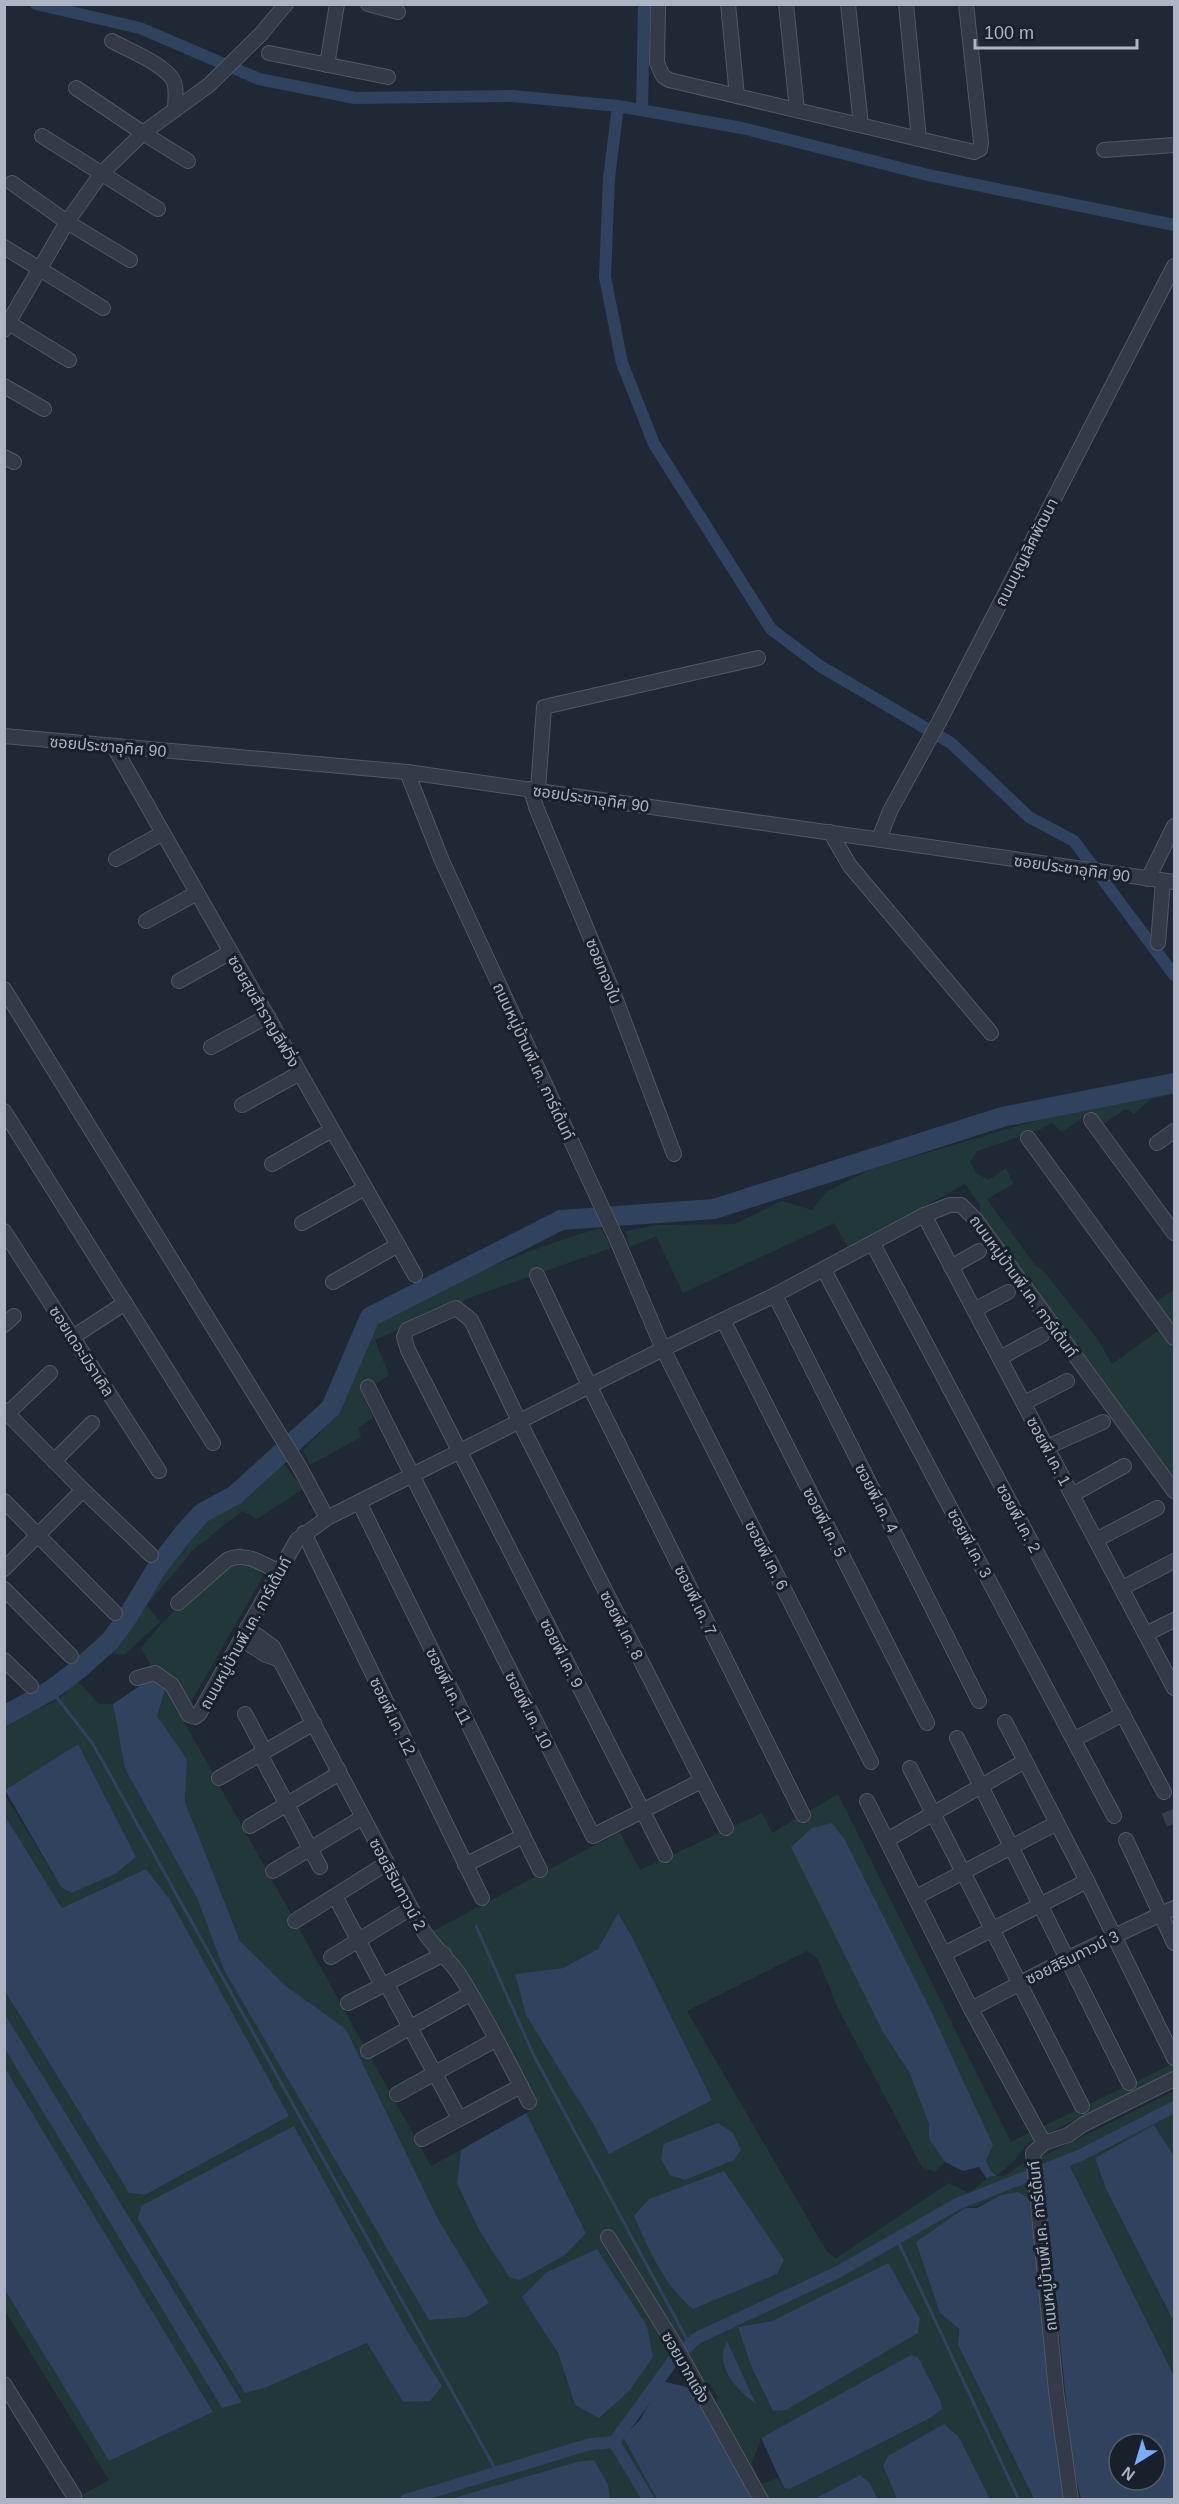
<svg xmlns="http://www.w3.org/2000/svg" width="1179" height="2504" font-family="Arial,'Noto Sans Thai',sans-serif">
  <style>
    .green { fill: #223739; fill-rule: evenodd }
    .water { fill: #30425d; fill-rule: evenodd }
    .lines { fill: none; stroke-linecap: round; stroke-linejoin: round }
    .stream { stroke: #30425d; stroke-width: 3 }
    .canal { stroke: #30425d; stroke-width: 12 }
    .river { stroke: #30425d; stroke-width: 20 }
    .minor-tunnel { stroke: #343e4b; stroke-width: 14; stroke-dasharray: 14 7; stroke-linecap: butt }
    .minor-casing { stroke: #505865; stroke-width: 16 }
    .minor { stroke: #323b47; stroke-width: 14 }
    .labels { text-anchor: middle; stroke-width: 6; stroke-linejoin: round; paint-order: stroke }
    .street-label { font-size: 16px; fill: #acb5c4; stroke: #18202b }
  </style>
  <rect width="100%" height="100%" fill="#1f2936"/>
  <g class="green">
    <polygon points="1174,1091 1174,1094 1151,1099 1134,1114 1126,1109 1103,1124 1091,1112 1062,1132 1052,1123 1039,1130 977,1151 970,1162 976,1173 989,1180 1006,1168 1013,1184 987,1199 1035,1265 1045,1273 1098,1340 1112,1364 1162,1328 1174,1344 1174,1477 980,1213 980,1205 965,1184 848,1247 834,1223 683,1293 656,1236 630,1247 626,1231 656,1225 735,1224 782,1201 812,1210 826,1192 872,1169 1076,1109"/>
    <path d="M 601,1228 L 611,1248 L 477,1295 L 375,1340 L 389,1375 L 362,1393 L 373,1418 L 358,1428 L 361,1437 L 310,1465 L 303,1450 C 318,1435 335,1420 344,1401 C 357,1377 358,1348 376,1326 C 392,1306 428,1294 451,1284 C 500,1263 549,1242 601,1228 Z"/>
    <polygon points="1174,1290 1174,1331 1154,1303"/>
    <polygon points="284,1464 303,1489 257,1519 242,1511 193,1550 147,1605 160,1622 124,1655 106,1653 139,1609 174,1550 213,1513 242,1498"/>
    <path d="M 241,1546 L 263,1576 L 182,1718 L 431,2166 L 461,2150 L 457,2184 L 479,2230 L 509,2277 L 519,2280 L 586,2232 L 526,2113 L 534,2108 L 519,2069 L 433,1931 L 620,1832 L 640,1870 L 762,1813 L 772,1833 L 838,1794 L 1011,2142 L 1174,2063 L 1174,2072 L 1028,2143 L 1014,2161 L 998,2175 L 991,2171 L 986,2161 L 993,2145 L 932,2013 L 845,1840 L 883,2032 L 909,2072 L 929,2124 L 929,2139 L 945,2162 L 935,2172 L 922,2167 L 837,2006 L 818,1959 L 807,1951 L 687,2011 L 827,2252 L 836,2258 L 949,2183 L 969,2193 L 990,2176 L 1005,2176 L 1027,2160 L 1030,2189 L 1029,2198 C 1003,2184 990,2207 965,2208 L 940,2313 L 959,2329 L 958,2345 L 1034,2499 L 990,2499 L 959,2437 L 883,2466 L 897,2499 L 878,2499 L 869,2482 L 860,2475 L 814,2499 L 765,2499 L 714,2409 L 718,2397 L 710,2384 C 696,2383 688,2367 674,2366 C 656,2390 643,2416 623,2437 L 657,2499 L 610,2499 L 608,2485 L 577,2462 L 450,2499 L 75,2499 L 109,2480 L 5,2311 L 5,2290 L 109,2461 L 213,2412 L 5,2068 L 5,2049 L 222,2408 L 242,2401 L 5,2014 L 5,1991 L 129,2193 L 145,2195 L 289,2116 L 145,1870 L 62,1908 L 5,1816 L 4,1793 L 61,1887 L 78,1744 L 5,1790 L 5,1723 L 59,1700 L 76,1679 L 99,1704 L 113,1704 L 125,1769 L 197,1898 L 224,1970 L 467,2317 L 488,2303 L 438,2219 L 346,2029 L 286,1986 L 240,1941 L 185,1802 L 187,1759 L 157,1716 L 165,1690 L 141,1648 L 163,1622 ZM 618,1913 L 609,2154 L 516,1974 L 563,1968 L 598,1949 ZM 294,2126 L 408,2332 L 442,2386 L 403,2402 L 368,2343 L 267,2387 ZM 888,2263 L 773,2411 L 751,2366 L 738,2327 L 772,2321 ZM 523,2297 L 647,2326 L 575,2405 L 558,2353 ZM 940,2400 L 941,2409 L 930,2418 L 790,2489 L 784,2488 L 778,2478 L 761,2484 L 752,2463 L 761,2438 Z"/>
    <polygon points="1174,2091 1174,2156 1154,2126 1095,2158 1106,2189 1174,2322 1174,2376 1071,2167 1039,2177 1039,2158"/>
  </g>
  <g class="water">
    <polygon points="156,1675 165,1690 157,1716 187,1759 185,1802 240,1941 286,1986 346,2029 438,2219 489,2303 467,2317 429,2320 224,1970 197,1898 125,1769 113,1704"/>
    <polygon points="78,1744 136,1857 115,1874 71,1893 61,1887 5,1790"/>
    <polygon points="5,1816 62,1908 146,1869 170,1900 289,2116 145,2195 129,2193 5,1991"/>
    <polygon points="832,1823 845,1840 932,2013 993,2145 986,2161 991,2171 997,2176 990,2176 987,2179 979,2167 963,2171 945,2162 929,2139 929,2124 909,2072 883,2032 791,1847 812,1828"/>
    <polygon points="618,1913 632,1937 712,2100 609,2154 592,2122 526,2015 515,1974 563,1968 598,1949"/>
    <polygon points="5,2014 242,2402 222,2408 5,2049"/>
    <polygon points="5,2068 213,2412 109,2461 5,2290"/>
    <polygon points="526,2113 586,2233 565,2255 520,2280 509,2277 479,2230 457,2184 461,2150"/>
    <polygon points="718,2123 733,2133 741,2150 734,2160 685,2180 670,2175 661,2159 664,2144"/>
    <polygon points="1154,2125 1174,2156 1174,2322 1106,2189 1095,2158"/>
    <polygon points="294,2126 408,2332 442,2386 430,2401 403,2402 367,2343 267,2387 245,2393 138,2219 141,2206"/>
    <path d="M 1070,2166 L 1174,2376 L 1174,2499 L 1081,2499 L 1072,2462 L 1052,2259 L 1039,2177 ZM 1119,2444 L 1155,2444 L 1155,2480 L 1119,2480 Z"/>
    <path d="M 724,2171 L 784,2260 L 777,2274 L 693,2309 C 665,2287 648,2248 634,2216 L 649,2199 Z"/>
    <polygon points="1018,2192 1029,2198 1064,2499 1034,2499 958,2345 959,2329 940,2313 916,2242 965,2208 977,2208 1001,2195"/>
    <polygon points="597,2249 647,2326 653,2357 629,2391 599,2418 575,2405 558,2353 522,2297 547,2272"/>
    <polygon points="888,2263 920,2319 918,2333 786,2410 773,2411 751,2366 738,2327 772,2321"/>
    <path d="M 727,2341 L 756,2404 C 742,2394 722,2375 723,2355 C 723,2350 726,2345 727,2341 Z"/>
    <polygon points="911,2355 918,2357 940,2400 942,2409 930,2418 790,2489 784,2488 761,2438"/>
    <polygon points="662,2381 694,2389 754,2496 747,2500 657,2499 623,2437 640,2420"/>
    <polygon points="944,2424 959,2437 990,2499 897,2499 883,2466 888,2456"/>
    <polygon points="594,2460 608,2485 610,2499 450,2499 577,2462"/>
    <polygon points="860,2475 869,2482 878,2499 814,2499"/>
  </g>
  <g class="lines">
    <g class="stream">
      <polyline points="51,1690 93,1744 497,2472"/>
      <polyline points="476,1926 535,2058 690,2345"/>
      <polyline points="897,2239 1019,2500"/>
    </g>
    <g class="canal">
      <polyline points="36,4 140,28 259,79 355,98 513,96 618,106 742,128 928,175 1174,225"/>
      <polyline points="618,106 609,178 605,277 622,363 654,444 771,629 820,666 951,743 1029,817 1074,841 1174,975"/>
      <polyline points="642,110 644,4"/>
      <polyline points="614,2442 675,2358 697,2338 838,2272 957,2204 1081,2155 1174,2107"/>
      <polyline points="406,2500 590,2444 614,2442 649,2500"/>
    </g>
    <polyline class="river" points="4,1716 51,1690 79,1669 110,1641 125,1621 157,1568 183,1534 202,1513 235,1495 331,1408 370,1317 561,1220 714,1209 1002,1117 1174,1083"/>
    <polyline class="minor-tunnel" points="1168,1811 1174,1825"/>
    <g class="minor-casing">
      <g id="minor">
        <polyline points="368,4 398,12"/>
        <polyline points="658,4 657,63 663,76 669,80 974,152 980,149 981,142 966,4"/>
        <polyline points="728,4 737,96"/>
        <polyline points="786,4 797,110"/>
        <polyline points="848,4 861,125"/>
        <polyline points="906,4 919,139"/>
        <path d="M 112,41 C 128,50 167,65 174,82 C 177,90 175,101 175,110"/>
        <polyline points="269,53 388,77"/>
        <polyline points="327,65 337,4"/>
        <polyline points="76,88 143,133 188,161"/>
        <polyline points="42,136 158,209"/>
        <polyline points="1104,150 1174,145"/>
        <polyline points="12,183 67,222 130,260"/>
        <polyline points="4,247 103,308"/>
        <polyline points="4,320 69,360"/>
        <polyline points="4,330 67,222 101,174 143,133 209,85 261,34 286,4"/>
        <polyline points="4,386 44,409"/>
        <polyline points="4,457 14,462"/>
        <polyline points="4,736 407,772 1174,882"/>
        <polyline points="114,747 415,1275"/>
        <polyline points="407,772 442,861 617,1240 663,1349 871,1762"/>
        <polyline points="531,789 536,807 613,992 674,1154"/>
        <polyline points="538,790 544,707 758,658"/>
        <polyline points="830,832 850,866 991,1033"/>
        <polyline points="879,839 890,811 939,722 1174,266"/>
        <polyline points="116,859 163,833"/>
        <polyline points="1148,879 1174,826"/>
        <polyline points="146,921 197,893"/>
        <polyline points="1158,943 1163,881"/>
        <polyline points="179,981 231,952"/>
        <polyline points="4,989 299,1466 327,1518"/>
        <polyline points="211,1047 268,1016"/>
        <polyline points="242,1105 300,1073"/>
        <polyline points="4,1111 213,1443"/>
        <polyline points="1091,1120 1174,1233"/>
        <polyline points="1028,1138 1174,1338"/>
        <polyline points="1157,1143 1174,1131"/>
        <polyline points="272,1164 332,1130"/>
        <polyline points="924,1215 1174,1688"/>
        <polyline points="302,1223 365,1188"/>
        <polyline points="4,1231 159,1471"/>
        <polyline points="873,1244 1164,1792"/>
        <polyline points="951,1267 979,1251"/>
        <polyline points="824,1270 1114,1816"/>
        <polyline points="537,1275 589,1385 803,1815"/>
        <polyline points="333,1282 398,1245"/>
        <polyline points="775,1295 979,1701"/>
        <polyline points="974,1310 1008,1292"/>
        <polyline points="723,1320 927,1723"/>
        <polyline points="4,1325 14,1316"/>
        <polyline points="73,1337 125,1303"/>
        <polyline points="1000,1358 1042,1335"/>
        <polyline points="368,1387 593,1836 701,1781"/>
        <polyline points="1024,1403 1067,1381"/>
        <polyline points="4,1410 83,1490 151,1555"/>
        <polyline points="8,1413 50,1373"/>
        <polyline points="1047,1447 1103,1422"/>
        <polyline points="54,1461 92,1423"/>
        <polyline points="1072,1495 1124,1466"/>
        <polyline points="4,1501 115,1613"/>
        <polyline points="359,1502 540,1870"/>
        <polyline points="304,1533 482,1898"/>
        <polyline points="1096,1540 1157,1508"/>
        <polyline points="4,1569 83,1490"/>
        <polyline points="1122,1588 1174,1561"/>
        <polyline points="4,1589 71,1656"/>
        <path d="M 178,1603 L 227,1560 C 245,1551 263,1564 279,1572"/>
        <path d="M 247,1628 L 273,1647 L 421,1927 C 431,1945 447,1957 459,1974 C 485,2015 507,2059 529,2102"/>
        <polyline points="1146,1634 1174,1620"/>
        <polyline points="241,1639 266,1655 278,1659"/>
        <polyline points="4,1660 31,1686"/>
        <polyline points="137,1678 155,1673 172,1685 189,1715 195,1717 199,1714 297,1540 327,1518 663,1349 775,1295 924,1215 950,1205 961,1205 976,1220 1174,1491"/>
        <polyline points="245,1714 265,1752"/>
        <polyline points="1005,1722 1087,1881 1174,2058"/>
        <polyline points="957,1738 1129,2083"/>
        <polyline points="1075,1739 1123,1714"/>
        <polyline points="260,1754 320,1867"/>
        <polyline points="910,1768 1082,2106"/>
        <polyline points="219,1778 314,1723"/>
        <polyline points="867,1801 971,2009 1044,2143"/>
        <polyline points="250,1826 333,1777 339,1770"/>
        <polyline points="887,1840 1025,1761"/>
        <polyline points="1126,1840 1174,1943"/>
        <polyline points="665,1855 408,1350 404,1337 407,1330 456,1308 471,1320 519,1421 726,1828"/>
        <polyline points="465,1865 523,1836"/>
        <polyline points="273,1871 363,1817"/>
        <polyline points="335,1896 382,1985"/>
        <polyline points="916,1897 1057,1823"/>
        <polyline points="295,1921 387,1863"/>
        <polyline points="944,1954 1087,1881"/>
        <polyline points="331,1957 411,1908"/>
        <polyline points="386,1983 459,2118"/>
        <polyline points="348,2003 444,1954"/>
        <polyline points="971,2009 1068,1958 1174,1908"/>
        <polyline points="368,2051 470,1994"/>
        <polyline points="397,2094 495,2040"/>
        <polyline points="422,2139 521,2086"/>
        <polyline points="608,2237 675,2345 761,2500"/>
        <polyline points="4,2384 74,2496"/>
        <polyline points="1071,2500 1056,2391 1033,2153 1044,2143 1068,2135 1084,2124 1174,2079"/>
      </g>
    </g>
    <use href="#minor" class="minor"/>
  </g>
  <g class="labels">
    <g class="street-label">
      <text transform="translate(1026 552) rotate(-63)" y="6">ถนนบุญเลิศพัฒนา</text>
      <text transform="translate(108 746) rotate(5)" y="6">ซอยประชาอุทิศ 90</text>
      <text transform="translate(591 798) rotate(8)" y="6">ซอยประชาอุทิศ 90</text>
      <text transform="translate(1072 868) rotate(8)" y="6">ซอยประชาอุทิศ 90</text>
      <text transform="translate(604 971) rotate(68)" y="6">ซอยทองใบ</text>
      <text transform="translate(264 1011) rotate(60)" y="6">ซอยสุขสำราญลีฟวิ่ง</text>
      <text transform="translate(534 1061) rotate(65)" y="6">ถนนหมู่บ้านพี.เค. การ์เด้นท์</text>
      <text transform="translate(1024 1286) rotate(54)" y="6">ถนนหมู่บ้านพี.เค. การ์เด้นท์</text>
      <text transform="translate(82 1351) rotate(57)" y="6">ซอยเดอะมิราเคิล</text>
      <text transform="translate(1049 1451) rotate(62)" y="6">ซอยพี.เค. 1</text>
      <text transform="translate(877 1498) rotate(63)" y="6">ซอยพี.เค. 4</text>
      <text transform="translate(1019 1518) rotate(62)" y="6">ซอยพี.เค. 2</text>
      <text transform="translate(825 1522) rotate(63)" y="6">ซอยพี.เค. 5</text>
      <text transform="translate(970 1543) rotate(62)" y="6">ซอยพี.เค. 3</text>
      <text transform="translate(767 1555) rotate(63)" y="6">ซอยพี.เค. 6</text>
      <text transform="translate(696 1600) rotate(64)" y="6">ซอยพี.เค. 7</text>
      <text transform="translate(622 1625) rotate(63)" y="6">ซอยพี.เค. 8</text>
      <text transform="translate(245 1633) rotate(-61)" y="6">ถนนหมู่บ้านพี.เค. การ์เด้นท์</text>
      <text transform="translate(562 1653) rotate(63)" y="6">ซอยพี.เค. 9</text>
      <text transform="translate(449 1686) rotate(64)" y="6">ซอยพี.เค. 11</text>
      <text transform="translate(529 1710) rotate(63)" y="6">ซอยพี.เค. 10</text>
      <text transform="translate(393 1716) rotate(64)" y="6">ซอยพี.เค. 12</text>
      <text transform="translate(398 1884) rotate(62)" y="6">ซอยสิรินทาวน์ 2</text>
      <text transform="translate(1072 1957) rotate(-26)" y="6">ซอยสิรินทาวน์ 3</text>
      <text transform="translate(1042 2246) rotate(-96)" y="6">ถนนหมู่บ้านพี.เค. การ์เด้นท์</text>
      <text transform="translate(686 2367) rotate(60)" y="6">ซอยมากแจ้ง</text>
    </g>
  </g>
  <rect width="1179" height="2504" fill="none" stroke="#acb5c4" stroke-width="12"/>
  <g transform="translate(1137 2462) rotate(217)"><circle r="28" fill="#18202b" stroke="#535c68" stroke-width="1.5"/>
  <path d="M0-4.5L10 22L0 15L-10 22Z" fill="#7babfa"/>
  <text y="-9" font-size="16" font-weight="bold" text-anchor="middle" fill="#acb5c4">N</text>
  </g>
  <path d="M975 39v9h162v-9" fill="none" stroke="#acb5c4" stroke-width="3"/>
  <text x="984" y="39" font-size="18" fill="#acb5c4" stroke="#18202b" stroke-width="4.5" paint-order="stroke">100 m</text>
</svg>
